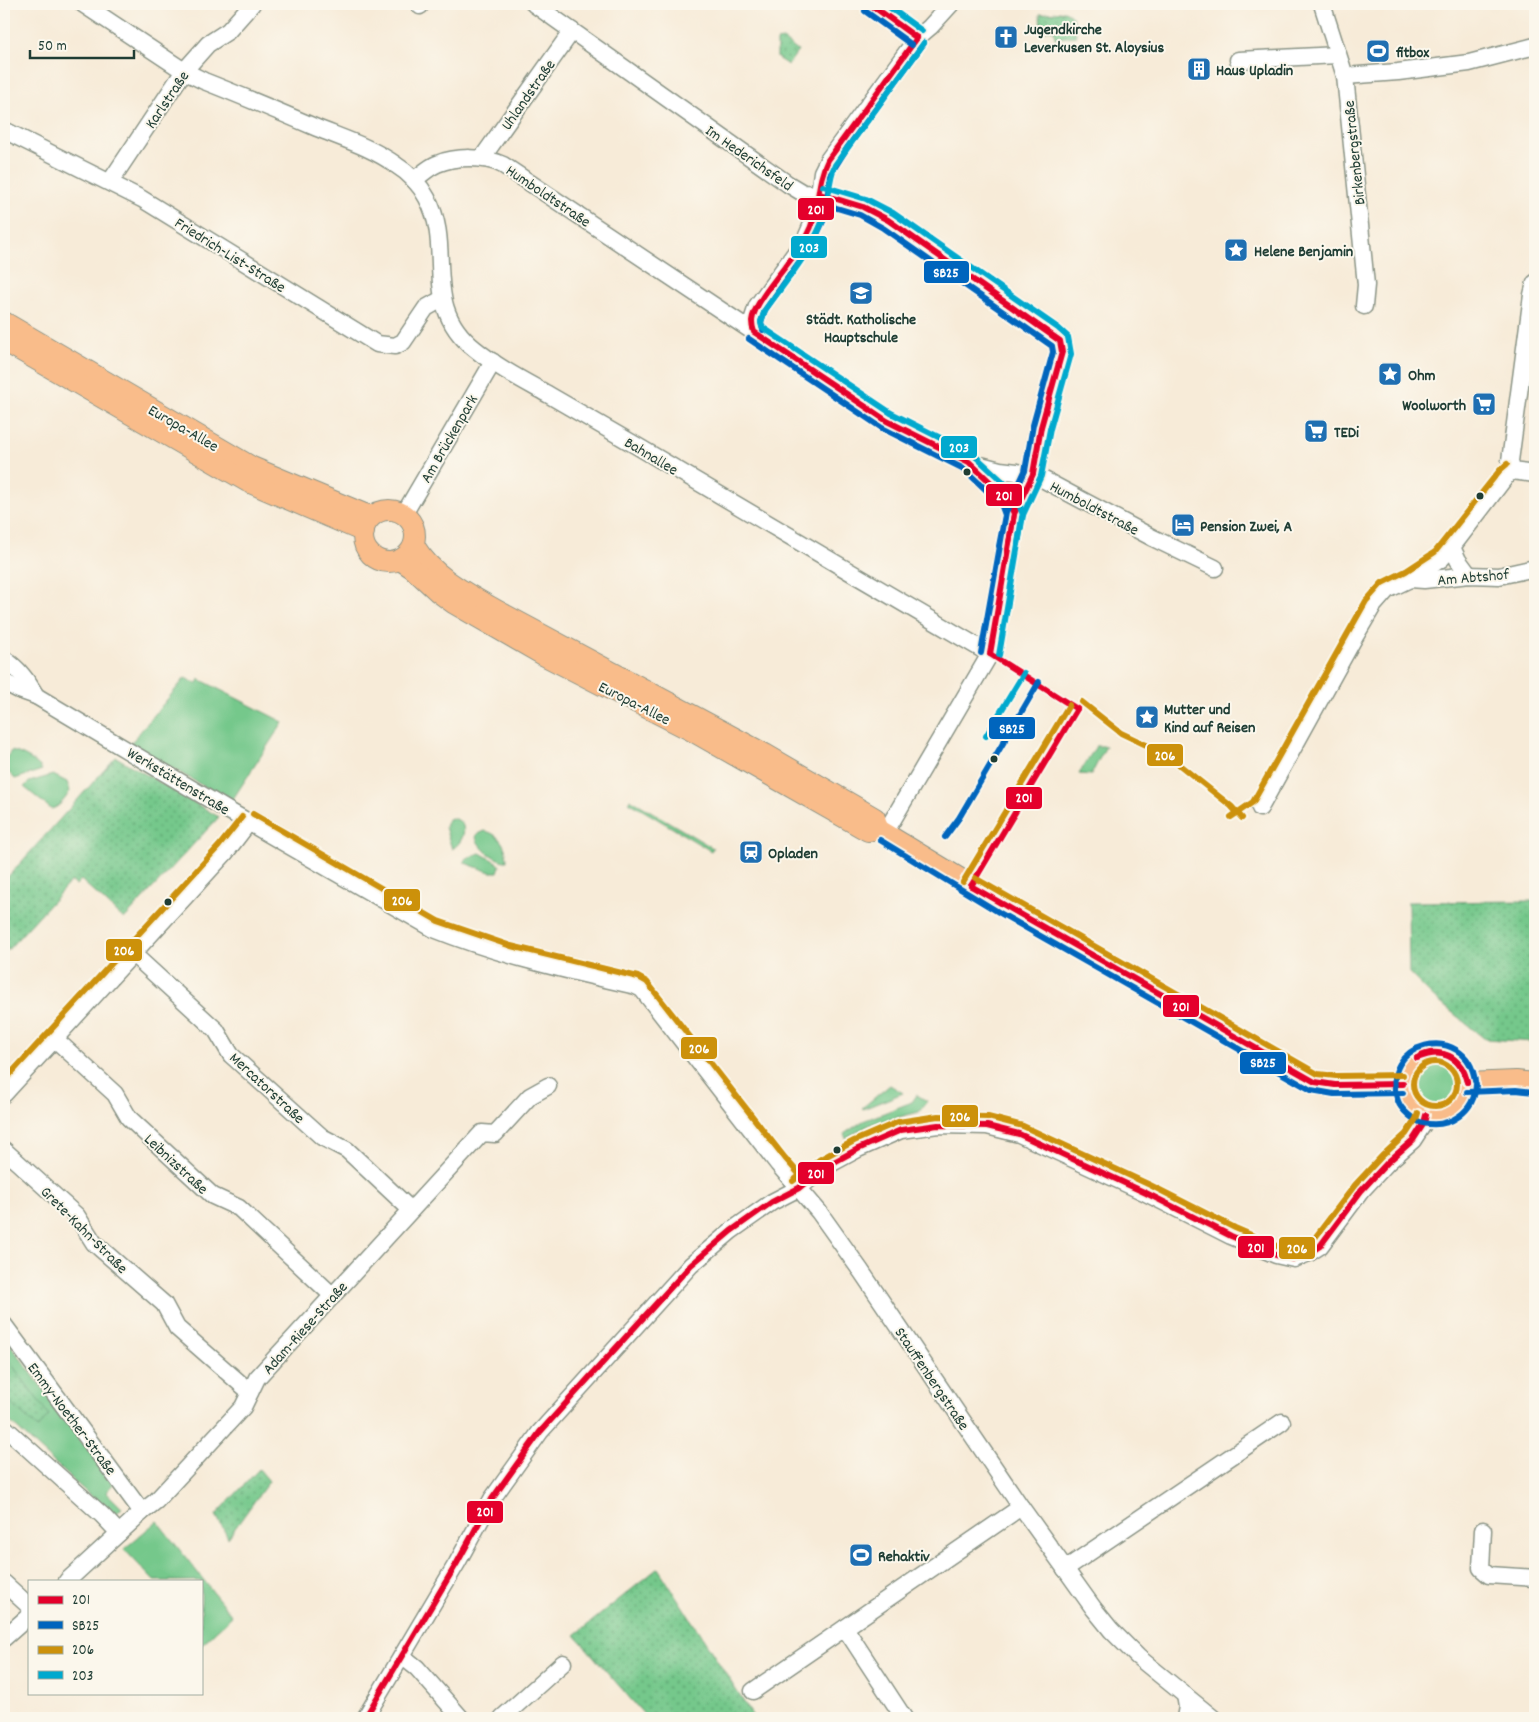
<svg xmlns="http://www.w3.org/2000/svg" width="1539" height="1722" font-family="Dekko,sans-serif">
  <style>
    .grass { fill: #74c88b; stroke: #4a8260 }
    .park { fill: url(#park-dots); stroke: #4a8260 }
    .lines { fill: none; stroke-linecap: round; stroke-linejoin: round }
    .minor-casing { stroke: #8b9486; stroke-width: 19 }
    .major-casing { stroke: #8b9486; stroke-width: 22 }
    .minor { stroke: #fff; stroke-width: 16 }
    .major { stroke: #f9bc8a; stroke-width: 20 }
    .bus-1-casing { stroke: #fbf7ec; stroke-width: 10 }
    .bus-2-casing { stroke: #fbf7ec; stroke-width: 10 }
    .bus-3-casing { stroke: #fbf7ec; stroke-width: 10 }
    .bus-4-casing { stroke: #fbf7ec; stroke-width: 10 }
    .bus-1 { stroke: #e4002b; stroke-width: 6 }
    .bus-2 { stroke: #0065bd; stroke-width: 6 }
    .bus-3 { stroke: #cc910a; stroke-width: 6 }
    .bus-4 { stroke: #00a9ce; stroke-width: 6 }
    .bus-dot { fill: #1f3d34; stroke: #fbf7ec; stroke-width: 2 }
    .labels { text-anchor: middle; stroke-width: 4; stroke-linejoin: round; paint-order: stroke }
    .poi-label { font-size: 16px; font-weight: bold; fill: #1f3d34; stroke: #fbf7ec; text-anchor: start }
    .street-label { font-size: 16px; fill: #1f3d34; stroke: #fbf7ec }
    .line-badge { stroke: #fbf7ec; stroke-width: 2 }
    .badge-label { font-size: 14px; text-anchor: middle; font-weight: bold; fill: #fff }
  </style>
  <defs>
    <pattern id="park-dots" width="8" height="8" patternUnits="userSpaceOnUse" patternTransform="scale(1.25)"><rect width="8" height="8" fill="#74c88b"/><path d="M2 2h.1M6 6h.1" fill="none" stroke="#5fa472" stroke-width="1.8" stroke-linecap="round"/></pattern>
  </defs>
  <rect width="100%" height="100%" fill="#fbf7ec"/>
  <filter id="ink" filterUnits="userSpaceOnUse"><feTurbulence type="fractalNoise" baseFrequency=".02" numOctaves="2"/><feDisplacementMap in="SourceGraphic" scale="10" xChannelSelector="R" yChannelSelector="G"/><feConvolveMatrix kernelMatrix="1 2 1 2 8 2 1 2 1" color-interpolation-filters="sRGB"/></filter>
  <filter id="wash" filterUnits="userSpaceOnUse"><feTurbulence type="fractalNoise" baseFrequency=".0096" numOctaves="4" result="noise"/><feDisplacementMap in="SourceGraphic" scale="20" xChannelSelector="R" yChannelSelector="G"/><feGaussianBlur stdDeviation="1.12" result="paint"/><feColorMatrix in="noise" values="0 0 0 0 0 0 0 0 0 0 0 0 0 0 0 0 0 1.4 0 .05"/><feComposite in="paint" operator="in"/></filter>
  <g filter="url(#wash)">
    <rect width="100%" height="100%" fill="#f7ebd8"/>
    <g class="grass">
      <polygon points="185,678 197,684 199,679 283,722 231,802 130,744"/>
      <polygon points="1096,746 1106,746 1091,775 1079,774"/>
      <path d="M 11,751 C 19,752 39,762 42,770 L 15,779 L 4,768 L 4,761 Z"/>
      <path d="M 53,775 L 67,782 L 70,791 C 66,798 59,808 51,809 L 24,787 L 29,782 Z"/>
      <polygon points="630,799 713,848 711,851 629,802"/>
      <path d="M 452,818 C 470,821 465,842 452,849 L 445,827 L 448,819 Z"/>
      <path d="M 485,831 C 500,834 507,847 507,861 C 497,862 475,846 476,835 Z"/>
      <polygon points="480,853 498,863 500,866 498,872 490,872 465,863 465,859"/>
      <circle cx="1435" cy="1084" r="24"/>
      <polygon points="890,1085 903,1093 863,1109 862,1108"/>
      <polygon points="917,1095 927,1101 919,1112 871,1124 846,1138 844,1134 863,1121 912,1102"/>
      <polygon points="4,1336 113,1484 106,1492 122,1508 113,1517 4,1416"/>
      <polygon points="157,1521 232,1616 201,1645 201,1581 154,1581 124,1549"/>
    </g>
    <g class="park">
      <path d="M 1064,11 C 1076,15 1075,25 1076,36 L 1055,38 L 1054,30 L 1041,31 L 1040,14 Z"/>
      <polygon points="783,40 798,51 788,65 777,58 777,41"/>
      <polygon points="116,757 219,817 124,919 81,880 76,885 71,881 4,954 4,881"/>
      <polygon points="1535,901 1535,1042 1485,1039 1432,996 1409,973 1408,902"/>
      <polygon points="4,1354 49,1415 38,1428 4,1398"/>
      <polygon points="259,1469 269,1481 228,1538 216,1515"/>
      <polygon points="658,1568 754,1718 647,1718 575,1635"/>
    </g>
  </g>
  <g filter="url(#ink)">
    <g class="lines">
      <g class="minor-casing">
        <g id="minor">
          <path d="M 83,4 L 184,71 L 204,81 C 242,96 280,112 317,128 C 344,139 373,148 396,165 C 409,173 420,185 427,198 C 455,249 419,305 475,349 C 497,367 524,381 549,395 C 578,412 608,429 637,446 C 755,516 872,585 990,654"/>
          <polyline points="534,4 788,184 803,193 820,194 863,207 876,213 1053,335 1060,341 1062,352 1041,427 1033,474 1014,514 990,654 885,833"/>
          <polyline points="870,4 917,38"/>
          <polyline points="1322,4 1345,76 1366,285 1364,306"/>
          <polyline points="420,6 421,4"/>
          <polyline points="1238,60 1338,55"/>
          <polyline points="1345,76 1398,72 1469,63 1535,46"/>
          <polyline points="4,130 142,199 377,344 395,346 403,342 426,308 442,299"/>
          <polyline points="482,158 572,31"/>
          <path d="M 414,180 C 421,175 429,167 437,164 C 456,156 485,156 503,165 L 887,421 L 969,462 L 1000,470 L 1033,474 L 1153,538 L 1215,568"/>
          <polyline points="110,182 184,71 208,44 228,31 252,4"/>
          <polyline points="754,332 752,321 757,306 806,238 816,215 822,172 828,160 917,38 930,27 951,4"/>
          <polyline points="970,463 1008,499 1014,514"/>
          <polyline points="1512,471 1510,461 1512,446 1532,295 1535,283"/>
          <polyline points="1512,471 1535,474"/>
          <polyline points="404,514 493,362"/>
          <polyline points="1452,547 1458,560 1469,575"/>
          <polyline points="1410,579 1424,580 1469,575 1499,576 1535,568"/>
          <path d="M 4,659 C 19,669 27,680 36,696"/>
          <path d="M 4,682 L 19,690 L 36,696 L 229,811 L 434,929 C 499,955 568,971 636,986 L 642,989 L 778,1164 L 819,1212 L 861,1271 L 1021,1507 L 1094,1609 L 1111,1630 L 1138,1657 L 1213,1718"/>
          <polyline points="1260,808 1353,640 1373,606 1387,590 1410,579 1441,559 1452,547 1507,475 1512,471"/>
          <polyline points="133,954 216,1030 231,1055 322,1137 347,1150 411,1210"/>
          <polyline points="55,1039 115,1094 129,1118 213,1196 239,1208 333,1296"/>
          <polyline points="4,1094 226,852 249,822"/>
          <polyline points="4,1150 77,1216 94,1243 164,1304 177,1328 250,1392"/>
          <polyline points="4,1325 142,1512"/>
          <polyline points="4,1427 102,1515 119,1533"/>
          <polyline points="1483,1530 1481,1568 1489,1575 1535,1578"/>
          <polyline points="1065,1569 1282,1422"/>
          <polyline points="67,1581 142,1512 156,1501 243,1407 257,1378 482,1133 495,1134 530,1096 548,1086"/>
          <polyline points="4,1583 29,1606"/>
          <polyline points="845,1628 904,1718"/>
          <polyline points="4,1638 29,1616"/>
          <polyline points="402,1656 417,1668 461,1718"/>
          <polyline points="753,1691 1021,1507"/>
          <polyline points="1185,1695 1187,1707 1185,1718"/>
          <polyline points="365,1718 457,1563 492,1499 540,1432 691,1265 731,1231 772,1202 799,1188 823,1168 858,1149 901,1130 938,1125 987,1126 1019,1134 1146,1193 1231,1236 1276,1255 1294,1259 1309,1253 1320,1246 1361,1191 1388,1162 1413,1140 1424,1123 1426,1115"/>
          <polyline points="502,1718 563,1663"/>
        </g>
      </g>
      <g class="major-casing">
        <g id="major">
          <polyline points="4,322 252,467 362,513 372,516"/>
          <polyline points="4,341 248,482 364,532"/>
          <circle cx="389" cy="536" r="26"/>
          <path d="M 414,545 C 433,577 468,594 500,612 L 765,754 L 875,818 L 878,829"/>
          <polyline points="400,560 412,568 438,592 453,603 545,656 692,731 868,831 878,829 1004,905 1294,1071 1315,1082 1335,1085 1403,1084"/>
          <circle cx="1435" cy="1084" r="32"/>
          <polyline points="1467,1083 1516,1081 1535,1083"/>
        </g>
      </g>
      <use href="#minor" class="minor"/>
      <use href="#major" class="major"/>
      <g class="bus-1-casing">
        <g id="bus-1">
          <polyline points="870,4 917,38"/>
          <path d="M 917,38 L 828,160 C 815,185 821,211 806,237 C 795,259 754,299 752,321 C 752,324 753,329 754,332 L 887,421 L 969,462 L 1008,499 L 1014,514 L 990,654"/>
          <polyline points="820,194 863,207 888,220 1060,341 1062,352 1041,427 1033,474 1014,514 1009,543"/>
          <polyline points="990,654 1077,709"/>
          <polyline points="971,886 1315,1082 1335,1085 1403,1084"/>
          <polyline points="971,886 1077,709"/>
          <path d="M 1417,1058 C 1438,1045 1463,1058 1467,1082"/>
          <path d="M 1417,1058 C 1443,1048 1459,1054 1467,1082"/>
          <polyline points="365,1718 457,1563 492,1499 540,1432 691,1265 731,1231 772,1202 799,1188 823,1168 858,1149 901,1130 938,1125 987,1126 1019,1134 1146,1193 1231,1236 1276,1255 1294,1259 1309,1253 1320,1246 1361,1191 1388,1162 1413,1140 1424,1123 1426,1115"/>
        </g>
      </g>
      <g class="bus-2-casing">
        <g id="bus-2">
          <polyline points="865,11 912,45"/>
          <polyline points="817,202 860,215 883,228 1052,346 1053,352 1033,425 1025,471 1006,512 981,653"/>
          <polyline points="763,330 761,322 765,310 814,241 825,217 830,175 847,148 924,43"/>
          <polyline points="749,339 882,428 964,469 1001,504 1005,515 999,546"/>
          <polyline points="945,837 959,818 1039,682"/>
          <polyline points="880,840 1000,913 1311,1090 1334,1094 1403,1093"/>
          <path d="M 1475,1081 C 1467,1020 1376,1041 1398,1101 C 1401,1110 1414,1121 1423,1123 C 1449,1129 1475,1112 1476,1084"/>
          <polyline points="1467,1092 1516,1090 1534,1092"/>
        </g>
      </g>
      <g class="bus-3-casing">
        <g id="bus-3">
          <polyline points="1082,702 1121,733 1159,751 1177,763 1231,806 1242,818"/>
          <polyline points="253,814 438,921 511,946 638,977 647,982 785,1158 806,1182"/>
          <polyline points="1231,817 1253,802 1366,601 1382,583 1406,571 1435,552 1500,470 1507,464"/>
          <polyline points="975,878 1318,1074 1336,1076 1403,1075"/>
          <polyline points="963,882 1069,705"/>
          <circle cx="1435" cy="1084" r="22"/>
          <polyline points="4,1081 219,846 242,817"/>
          <polyline points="793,1181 819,1160 854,1141 898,1122 938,1116 988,1117 1023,1126 1150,1185 1235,1228 1279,1247 1293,1250 1314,1239 1355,1185 1382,1156 1406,1134 1416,1119 1418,1113"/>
        </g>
      </g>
      <g class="bus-4-casing">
        <g id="bus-4">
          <polyline points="885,4 922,31"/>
          <path d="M 924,43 L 835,165 C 827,182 830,202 823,220 C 810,253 786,281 765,310 L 761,322 L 762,327 L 891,413 L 974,455 L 1015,493 L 1023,515 L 999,655"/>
          <polyline points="823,186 866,199 893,213 1058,328 1068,337 1071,354 1050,429 1041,476 1022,517 1018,544"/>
          <polyline points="986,736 1024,673"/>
        </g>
      </g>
      <use href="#bus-1" class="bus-1"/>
      <use href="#bus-2" class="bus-2"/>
      <use href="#bus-3" class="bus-3"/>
      <use href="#bus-4" class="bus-4"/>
    </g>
  </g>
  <defs>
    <g id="church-square" transform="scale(1.25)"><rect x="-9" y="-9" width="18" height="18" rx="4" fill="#1f6fb2" stroke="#fbf7ec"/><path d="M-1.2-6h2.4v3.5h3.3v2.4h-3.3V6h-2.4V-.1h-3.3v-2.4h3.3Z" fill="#fff"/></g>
    <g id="stadium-square" transform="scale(1.25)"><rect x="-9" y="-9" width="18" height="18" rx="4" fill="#1f6fb2" stroke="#fbf7ec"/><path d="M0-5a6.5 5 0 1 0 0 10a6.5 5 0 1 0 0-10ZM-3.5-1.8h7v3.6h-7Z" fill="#fff"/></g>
    <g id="building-square" transform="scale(1.25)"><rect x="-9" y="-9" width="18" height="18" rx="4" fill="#1f6fb2" stroke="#fbf7ec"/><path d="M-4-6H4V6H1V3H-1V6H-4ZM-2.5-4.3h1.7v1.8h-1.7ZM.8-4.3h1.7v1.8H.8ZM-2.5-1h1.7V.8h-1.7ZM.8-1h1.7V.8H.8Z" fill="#fff"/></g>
    <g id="sight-square" transform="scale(1.25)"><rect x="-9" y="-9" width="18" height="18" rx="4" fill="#1f6fb2" stroke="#fbf7ec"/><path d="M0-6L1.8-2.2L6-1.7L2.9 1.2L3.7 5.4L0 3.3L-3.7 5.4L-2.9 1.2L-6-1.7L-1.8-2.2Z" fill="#fff"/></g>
    <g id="school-square" transform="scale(1.25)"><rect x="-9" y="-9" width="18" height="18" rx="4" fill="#1f6fb2" stroke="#fbf7ec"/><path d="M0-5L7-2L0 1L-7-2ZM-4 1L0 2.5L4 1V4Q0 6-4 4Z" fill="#fff"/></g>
    <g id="supermarket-square" transform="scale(1.25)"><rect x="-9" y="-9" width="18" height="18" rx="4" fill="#1f6fb2" stroke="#fbf7ec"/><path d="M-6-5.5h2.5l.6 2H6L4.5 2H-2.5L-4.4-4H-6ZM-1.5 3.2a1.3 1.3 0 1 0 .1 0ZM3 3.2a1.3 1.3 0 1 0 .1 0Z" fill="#fff"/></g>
    <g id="hotel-square" transform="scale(1.25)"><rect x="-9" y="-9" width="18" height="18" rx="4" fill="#1f6fb2" stroke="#fbf7ec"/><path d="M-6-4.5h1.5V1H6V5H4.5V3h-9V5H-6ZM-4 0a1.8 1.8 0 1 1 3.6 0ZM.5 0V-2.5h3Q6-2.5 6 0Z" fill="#fff"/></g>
    <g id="station-square" transform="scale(1.25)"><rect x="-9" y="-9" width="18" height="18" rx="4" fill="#1f6fb2" stroke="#fbf7ec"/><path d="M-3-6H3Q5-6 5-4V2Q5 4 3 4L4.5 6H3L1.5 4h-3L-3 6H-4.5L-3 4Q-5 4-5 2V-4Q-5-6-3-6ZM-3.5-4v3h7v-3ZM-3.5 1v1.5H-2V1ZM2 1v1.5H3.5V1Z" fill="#fff"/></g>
  </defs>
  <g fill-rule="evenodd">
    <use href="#church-square" x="1006" y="37"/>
    <use href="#stadium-square" x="1378" y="51"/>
    <use href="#building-square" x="1199" y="69"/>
    <use href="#sight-square" x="1236" y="250"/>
    <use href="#school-square" x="861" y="293"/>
    <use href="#sight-square" x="1390" y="374"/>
    <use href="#supermarket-square" x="1484" y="404"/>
    <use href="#supermarket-square" x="1316" y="431"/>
    <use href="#hotel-square" x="1183" y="525"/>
    <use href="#sight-square" x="1147" y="717"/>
    <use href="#station-square" x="751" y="852"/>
    <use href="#stadium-square" x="861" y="1555"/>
  </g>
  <g class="bus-dot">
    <circle cx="967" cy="472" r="4.5"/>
    <circle cx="1480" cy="496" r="4.5"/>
    <circle cx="994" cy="759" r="4.5"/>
    <circle cx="168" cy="902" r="4.5"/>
    <circle cx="837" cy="1150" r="4.5"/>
  </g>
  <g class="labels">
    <g class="poi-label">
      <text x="1024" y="34">Jugendkirche<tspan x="1024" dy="18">Leverkusen St. Aloysius</tspan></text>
      <text x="1396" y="57">fitbox</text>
      <text x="1216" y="75">Haus Upladin</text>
      <text x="1254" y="256">Helene Benjamin</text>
      <text x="861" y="324" text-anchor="middle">Städt. Katholische<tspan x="861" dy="18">Hauptschule</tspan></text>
      <text x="1408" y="380">Ohm</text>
      <text x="1466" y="410" text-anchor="end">Woolworth</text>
      <text x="1334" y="437">TEDi</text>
      <text x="1200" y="531">Pension Zwei, A</text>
      <text x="1164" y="714">Mutter und<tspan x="1164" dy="18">Kind auf Reisen</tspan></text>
      <text x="768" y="858">Opladen</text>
      <text x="878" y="1561">Rehaktiv</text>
    </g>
    <g class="street-label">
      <text transform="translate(527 94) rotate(-55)" y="6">Uhlandstraße</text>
      <text transform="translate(166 99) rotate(-56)" y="6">Karlstraße</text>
      <text transform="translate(1353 153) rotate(-96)" y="6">Birkenbergstraße</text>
      <text transform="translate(750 157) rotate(35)" y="6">Im Hederichsfeld</text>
      <text transform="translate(549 195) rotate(34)" y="6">Humboldtstraße</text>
      <text transform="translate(231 254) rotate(32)" y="6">Friedrich-List-Straße</text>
      <text transform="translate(184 427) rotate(30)" y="6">Europa-Allee</text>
      <text transform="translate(448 438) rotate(-60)" y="6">Am Brückenpark</text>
      <text transform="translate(652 455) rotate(31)" y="6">Bahnallee</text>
      <text transform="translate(1095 507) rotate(28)" y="6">Humboldtstraße</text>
      <text transform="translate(1473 576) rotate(-5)" y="6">Am Abtshof</text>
      <text transform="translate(635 702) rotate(27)" y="6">Europa-Allee</text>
      <text transform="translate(179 780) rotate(31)" y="6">Werkstättenstraße</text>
      <text transform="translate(268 1087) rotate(43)" y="6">Mercatorstraße</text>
      <text transform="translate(177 1163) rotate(43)" y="6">Leibnizstraße</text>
      <text transform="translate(85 1229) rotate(45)" y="6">Grete-Kahn-Straße</text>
      <text transform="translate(304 1327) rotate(-48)" y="6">Adam-Riese-Straße</text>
      <text transform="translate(933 1378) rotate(56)" y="6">Stauffenbergstraße</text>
      <text transform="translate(73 1418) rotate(53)" y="6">Emmy-Noether-Straße</text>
    </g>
  </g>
  <g class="line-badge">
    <rect x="797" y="197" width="38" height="24" rx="5" fill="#e4002b"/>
    <rect x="790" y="235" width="38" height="24" rx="5" fill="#00a9ce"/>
    <rect x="923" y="260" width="47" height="24" rx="5" fill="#0065bd"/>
    <rect x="940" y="435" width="38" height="24" rx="5" fill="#00a9ce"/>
    <rect x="985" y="483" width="38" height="24" rx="5" fill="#e4002b"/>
    <rect x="988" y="716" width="48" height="24" rx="5" fill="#0065bd"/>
    <rect x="1146" y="743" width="38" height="24" rx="5" fill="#cc910a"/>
    <rect x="1005" y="786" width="38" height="24" rx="5" fill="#e4002b"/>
    <rect x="383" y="888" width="38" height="24" rx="5" fill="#cc910a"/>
    <rect x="105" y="938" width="38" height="24" rx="5" fill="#cc910a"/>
    <rect x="1162" y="994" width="38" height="24" rx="5" fill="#e4002b"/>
    <rect x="680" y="1036" width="38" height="24" rx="5" fill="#cc910a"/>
    <rect x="1239" y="1051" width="48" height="24" rx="5" fill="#0065bd"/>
    <rect x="941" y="1104" width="38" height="24" rx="5" fill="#cc910a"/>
    <rect x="797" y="1161" width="38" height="24" rx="5" fill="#e4002b"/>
    <rect x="1237" y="1235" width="38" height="24" rx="5" fill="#e4002b"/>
    <rect x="1278" y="1236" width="38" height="24" rx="5" fill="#cc910a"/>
    <rect x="466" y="1500" width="38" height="24" rx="5" fill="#e4002b"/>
  </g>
  <g class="badge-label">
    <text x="816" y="214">201</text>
    <text x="809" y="252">203</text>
    <text x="946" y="277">SB25</text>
    <text x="959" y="452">203</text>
    <text x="1004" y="500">201</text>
    <text x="1012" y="733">SB25</text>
    <text x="1165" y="760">206</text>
    <text x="1024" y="802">201</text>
    <text x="402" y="905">206</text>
    <text x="124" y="955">206</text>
    <text x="1181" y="1011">201</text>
    <text x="699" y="1053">206</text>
    <text x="1263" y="1067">SB25</text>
    <text x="960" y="1121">206</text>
    <text x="816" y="1178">201</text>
    <text x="1256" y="1252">201</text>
    <text x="1297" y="1253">206</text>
    <text x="485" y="1516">201</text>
  </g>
  <rect width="1539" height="1722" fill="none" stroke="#fbf7ec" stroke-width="20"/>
  <rect x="28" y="1580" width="175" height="115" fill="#fbf7ec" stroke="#a3ada2"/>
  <rect x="38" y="1596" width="25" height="8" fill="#e4002b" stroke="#a3ada2"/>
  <text x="72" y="1604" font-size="15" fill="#1f3d34">201</text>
  <rect x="38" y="1621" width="25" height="8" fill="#0065bd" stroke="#a3ada2"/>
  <text x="72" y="1630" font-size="15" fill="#1f3d34">SB25</text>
  <rect x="38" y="1646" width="25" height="8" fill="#cc910a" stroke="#a3ada2"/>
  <text x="72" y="1654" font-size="15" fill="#1f3d34">206</text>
  <rect x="38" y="1671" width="25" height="8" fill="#00a9ce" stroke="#a3ada2"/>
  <text x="72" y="1680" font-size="15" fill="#1f3d34">203</text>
  <path d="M30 50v8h104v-8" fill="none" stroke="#1f3d34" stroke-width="2.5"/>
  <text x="38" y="50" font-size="15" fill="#1f3d34" stroke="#fbf7ec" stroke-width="4" paint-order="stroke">50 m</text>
</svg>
